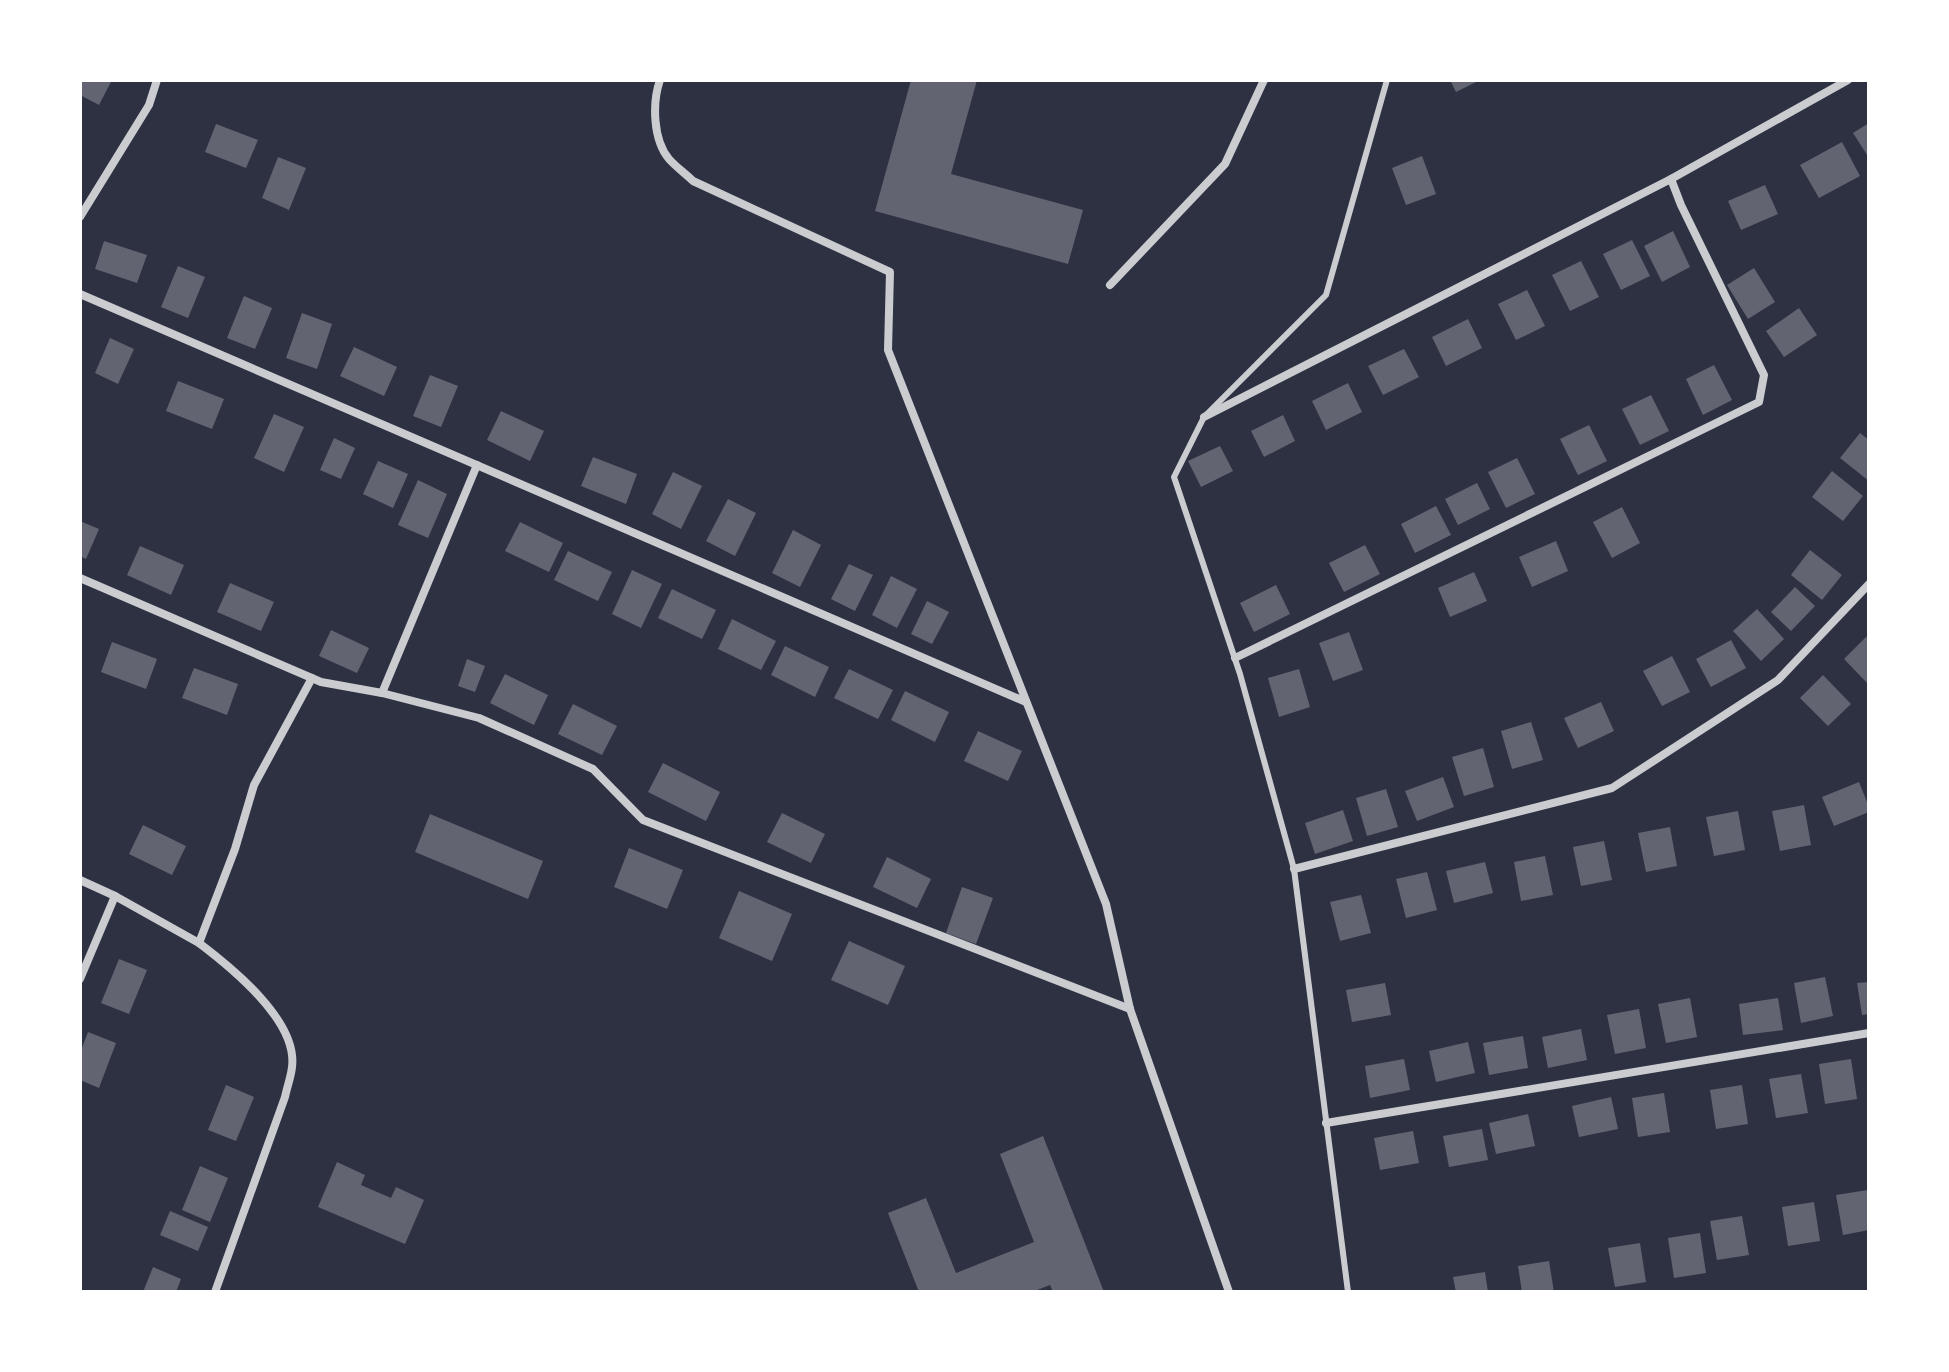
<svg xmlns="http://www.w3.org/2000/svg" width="1949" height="1372" font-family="Lora,serif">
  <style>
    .building { fill: #626471 }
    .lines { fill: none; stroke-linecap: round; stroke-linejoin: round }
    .service { stroke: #caccd0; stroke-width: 6 }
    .minor { stroke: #caccd0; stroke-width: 8 }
  </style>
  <rect width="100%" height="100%" fill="#2d3142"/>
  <g class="building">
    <polygon points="80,80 112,80 99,105 80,95"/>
    <polygon points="911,80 977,80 951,174 1083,210 1068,264 875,211"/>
    <polygon points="1450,80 1480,80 1456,92"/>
    <polygon points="1869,123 1869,158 1853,133"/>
    <polygon points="216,124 258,140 246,168 205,152"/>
    <polygon points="1842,142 1860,176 1819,198 1800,165"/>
    <polygon points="1422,156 1436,194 1406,205 1392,168"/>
    <polygon points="278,157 306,168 289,210 262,198"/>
    <polygon points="1765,185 1778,214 1741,230 1728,201"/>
    <polygon points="1673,231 1690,267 1662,282 1644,246"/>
    <polygon points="1632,240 1650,276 1621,290 1603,254"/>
    <polygon points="104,241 147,255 137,283 95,269"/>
    <polygon points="1581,261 1599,297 1570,311 1552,275"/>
    <polygon points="178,266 205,277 188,318 161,307"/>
    <polygon points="1754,268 1775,302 1748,319 1727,285"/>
    <polygon points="1527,290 1545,326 1516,340 1498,304"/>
    <polygon points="244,296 272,308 255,349 227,338"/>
    <polygon points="1799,308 1817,335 1784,357 1766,331"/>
    <polygon points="302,313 332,324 317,369 286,358"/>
    <polygon points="1468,319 1482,348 1446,366 1432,337"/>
    <polygon points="110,338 134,349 118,384 95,373"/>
    <polygon points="354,347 397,367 384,396 340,376"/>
    <polygon points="1404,349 1419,377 1383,395 1368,366"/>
    <polygon points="1714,365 1732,400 1703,415 1686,379"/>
    <polygon points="430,375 458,386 441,427 413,416"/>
    <polygon points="178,381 224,399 212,429 166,411"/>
    <polygon points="1348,383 1362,412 1326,430 1312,401"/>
    <polygon points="1651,395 1669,431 1640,445 1622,409"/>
    <polygon points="501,411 544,431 530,461 487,440"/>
    <polygon points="274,414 304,427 284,472 254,458"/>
    <polygon points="1283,415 1295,441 1264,457 1251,431"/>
    <polygon points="1589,425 1607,461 1578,475 1560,439"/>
    <polygon points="1860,433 1869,440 1869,481 1840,458"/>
    <polygon points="334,438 355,448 341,479 320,470"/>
    <polygon points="1220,446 1233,471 1201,487 1188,461"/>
    <polygon points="593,457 637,474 626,504 581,486"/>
    <polygon points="1517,458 1535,494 1506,508 1488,472"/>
    <polygon points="378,461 408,474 393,508 363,494"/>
    <polygon points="1832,471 1863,496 1843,521 1812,497"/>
    <polygon points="673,472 702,486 681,529 652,514"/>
    <polygon points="418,480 447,494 428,538 398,525"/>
    <polygon points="1477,483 1490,509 1458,525 1445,499"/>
    <polygon points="728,499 756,513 735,556 706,541"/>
    <polygon points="1436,506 1451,535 1415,553 1401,524"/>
    <polygon points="1622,507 1640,543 1612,558 1593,522"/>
    <polygon points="80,521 99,529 86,559 80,556"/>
    <polygon points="520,522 563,543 549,572 505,551"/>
    <polygon points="793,530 821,545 800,587 772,573"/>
    <polygon points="1556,541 1568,571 1532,587 1519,557"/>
    <polygon points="1365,545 1380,574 1344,592 1329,563"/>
    <polygon points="140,546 184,565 171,595 127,575"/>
    <polygon points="1810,550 1842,575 1822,600 1791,575"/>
    <polygon points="568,551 612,572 598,601 554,580"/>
    <polygon points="849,564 873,575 855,611 831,599"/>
    <polygon points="632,570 662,584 641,628 612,614"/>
    <polygon points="1474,572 1487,601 1450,617 1438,588"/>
    <polygon points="891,576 917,589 897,628 872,615"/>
    <polygon points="230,583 274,602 261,631 217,612"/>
    <polygon points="1276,585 1290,614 1254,632 1240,603"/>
    <polygon points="1795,587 1815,606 1791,631 1771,612"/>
    <polygon points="672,589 716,610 702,639 658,618"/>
    <polygon points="927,601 949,612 932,644 911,634"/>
    <polygon points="1757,609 1784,639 1761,661 1733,631"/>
    <polygon points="732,619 776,641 761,670 718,649"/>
    <polygon points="331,630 369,648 357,673 319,656"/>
    <polygon points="1349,632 1363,670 1333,681 1319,643"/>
    <polygon points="1866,637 1869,639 1869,685 1844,659"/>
    <polygon points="1731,640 1746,668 1711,687 1696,659"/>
    <polygon points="112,642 157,659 146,689 101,672"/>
    <polygon points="785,646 829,667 815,697 771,675"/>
    <polygon points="1672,656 1690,692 1662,706 1643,671"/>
    <polygon points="467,659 485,666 475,692 458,686"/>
    <polygon points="194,668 238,684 227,715 182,698"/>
    <polygon points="849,669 893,690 878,719 834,698"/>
    <polygon points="1299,669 1310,707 1279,717 1268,678"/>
    <polygon points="505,674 548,695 534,725 490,703"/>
    <polygon points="1823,675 1851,704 1828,726 1800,698"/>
    <polygon points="905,691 949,712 935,742 891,720"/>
    <polygon points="1601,702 1614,731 1578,748 1564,718"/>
    <polygon points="573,704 617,726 602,755 558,734"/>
    <polygon points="1531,722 1543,760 1512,769 1501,731"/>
    <polygon points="978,731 1022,751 1008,781 964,761"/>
    <polygon points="1483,748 1494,787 1464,796 1452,757"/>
    <polygon points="663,763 720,792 706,821 648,792"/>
    <polygon points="1443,777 1454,807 1417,821 1405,791"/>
    <polygon points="1859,782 1869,807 1869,812 1834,826 1822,797"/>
    <polygon points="1386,789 1398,827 1367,836 1356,798"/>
    <polygon points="1804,805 1811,845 1780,851 1772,811"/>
    <polygon points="1343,810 1353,841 1315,854 1305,823"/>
    <polygon points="1738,811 1745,850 1714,856 1706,817"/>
    <polygon points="782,813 825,834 811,863 767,842"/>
    <polygon points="430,814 543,861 528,899 415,852"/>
    <polygon points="143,825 186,846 172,875 129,854"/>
    <polygon points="1670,827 1677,866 1646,872 1638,833"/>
    <polygon points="1604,841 1612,880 1581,886 1573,847"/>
    <polygon points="629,848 683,870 667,909 614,887"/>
    <polygon points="1545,856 1553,895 1521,901 1514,862"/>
    <polygon points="887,857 931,879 917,908 873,887"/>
    <polygon points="1485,862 1493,893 1454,903 1446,871"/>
    <polygon points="1427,872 1437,910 1406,918 1396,879"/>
    <polygon points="962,887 993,898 976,944 946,933"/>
    <polygon points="739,891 792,914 772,961 719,938"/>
    <polygon points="1361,895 1371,933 1340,941 1330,902"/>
    <polygon points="849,941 905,966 888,1005 831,980"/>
    <polygon points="119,959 147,970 129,1014 101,1003"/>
    <polygon points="1825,977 1833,1016 1801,1023 1794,983"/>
    <polygon points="1869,982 1869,1014 1862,1015 1857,983"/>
    <polygon points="1385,983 1391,1015 1352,1022 1346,990"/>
    <polygon points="1690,998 1697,1037 1666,1043 1658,1004"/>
    <polygon points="1778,998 1783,1030 1743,1035 1739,1004"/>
    <polygon points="1639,1009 1646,1048 1615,1054 1607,1015"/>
    <polygon points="1581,1029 1587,1060 1548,1068 1542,1037"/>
    <polygon points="88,1032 116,1043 99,1088 80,1080 80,1053"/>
    <polygon points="1523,1036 1528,1068 1489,1075 1483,1043"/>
    <polygon points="1468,1042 1475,1073 1436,1082 1429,1051"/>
    <polygon points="1404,1059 1410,1090 1370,1098 1365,1066"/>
    <polygon points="1851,1059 1857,1099 1825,1104 1819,1064"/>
    <polygon points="1801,1074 1808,1113 1776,1118 1769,1079"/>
    <polygon points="226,1085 254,1097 236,1141 208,1130"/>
    <polygon points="1742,1085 1748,1124 1716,1129 1710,1090"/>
    <polygon points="1664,1093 1670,1132 1638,1137 1632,1098"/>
    <polygon points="1611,1097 1618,1129 1579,1137 1572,1106"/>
    <polygon points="1528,1114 1535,1146 1496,1154 1489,1123"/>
    <polygon points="1482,1129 1488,1160 1449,1167 1443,1136"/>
    <polygon points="1413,1131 1419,1163 1380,1170 1374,1138"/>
    <polygon points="1043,1136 1104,1292 1053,1292 1050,1285 1032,1292 919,1292 888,1213 926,1198 956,1273 1034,1242 1000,1154"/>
    <polygon points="337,1162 365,1175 361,1185 391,1198 396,1187 424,1200 405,1244 318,1207"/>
    <polygon points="200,1166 228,1178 210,1222 182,1210"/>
    <polygon points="1868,1190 1869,1230 1843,1235 1836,1195"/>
    <polygon points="1814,1202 1820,1241 1788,1246 1782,1207"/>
    <polygon points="170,1211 208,1227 198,1251 160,1235"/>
    <polygon points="1742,1216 1749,1255 1717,1260 1710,1221"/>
    <polygon points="1700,1233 1706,1273 1674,1278 1668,1238"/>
    <polygon points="1640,1243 1646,1282 1615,1287 1608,1248"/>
    <polygon points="1549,1261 1554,1292 1522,1292 1518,1266"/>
    <polygon points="153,1267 181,1279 176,1292 143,1292"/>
    <polygon points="1485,1272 1488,1292 1456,1292 1453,1277"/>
  </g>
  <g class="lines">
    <polyline class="service" points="1348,1292 1294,869 1240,674 1174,477 1204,417 1326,295 1387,80"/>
    <g class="minor">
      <path d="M 660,80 C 652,103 653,140 669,159 C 676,167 686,174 693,181 L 890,272 L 888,350 L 1106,904 L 1130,1009 L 1229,1292"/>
      <polyline points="1671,179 1848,80"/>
      <polyline points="80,217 149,105 157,80"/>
      <polyline points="1110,285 1225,164 1264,80"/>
      <polyline points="80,294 1026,702"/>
      <polyline points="1204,417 1671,179 1681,205 1764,375 1759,402 1235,658"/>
      <polyline points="80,578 321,682 382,693 479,718 593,769 643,820 1130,1009"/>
      <polyline points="382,693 477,465"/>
      <polyline points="1294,869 1612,788 1778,680 1869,584"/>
      <polyline points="80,880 115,896 199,943"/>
      <polyline points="80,979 115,896"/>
      <polyline points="1326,1123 1869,1033"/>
      <path d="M 215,1292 L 285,1097 C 287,1087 291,1077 292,1067 C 298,1021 232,968 199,943 L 235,849 L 254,785 L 312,678"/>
    </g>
  </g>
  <rect width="1949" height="1372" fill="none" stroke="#ffffff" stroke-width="164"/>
</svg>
